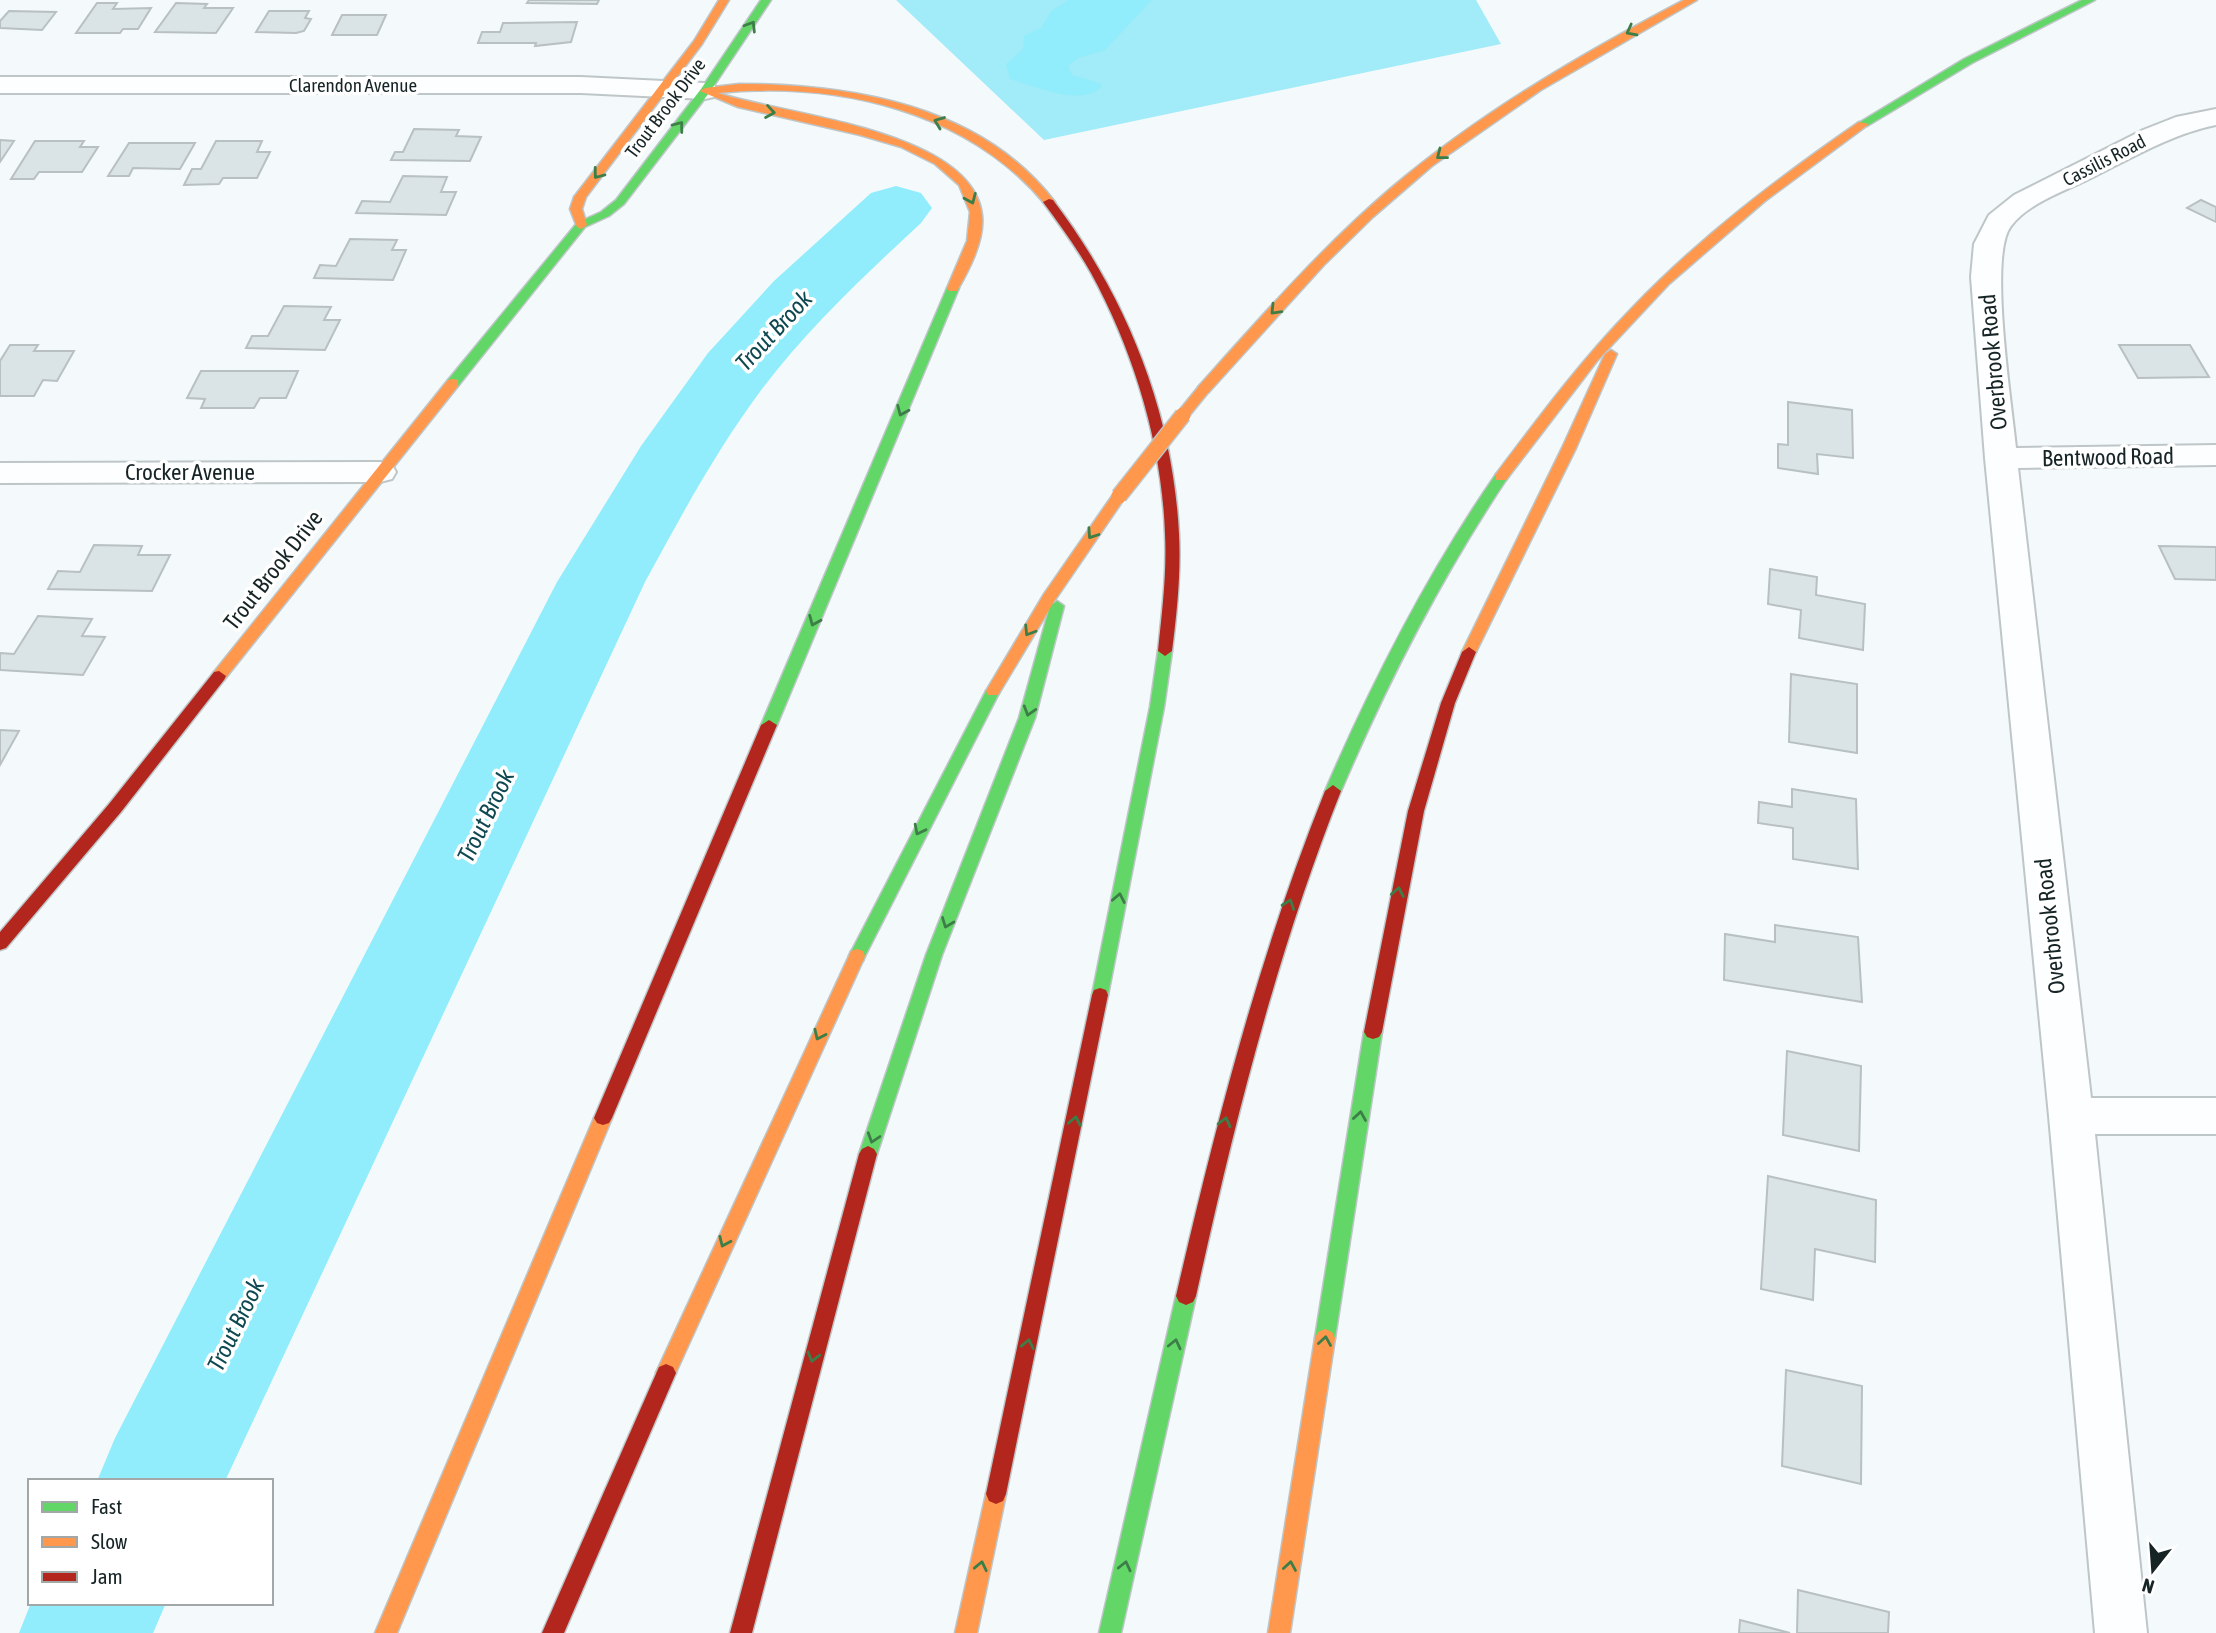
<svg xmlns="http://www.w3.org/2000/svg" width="2216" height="1633" font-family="'Asap Condensed',sans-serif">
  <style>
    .forest { fill: #a2ebf8 }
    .water { fill: #91ecfc }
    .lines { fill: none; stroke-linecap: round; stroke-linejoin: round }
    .river { fill: #91ecfc; fill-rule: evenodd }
    .building { fill: #dae3e5; stroke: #b8c0c2; stroke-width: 2 }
    .street-casing { stroke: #bec6c8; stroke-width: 4 }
    .fast-casing { stroke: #bec6c8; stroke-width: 3 }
    .slow-casing { stroke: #bec6c8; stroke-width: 3 }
    .jam-casing { stroke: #bec6c8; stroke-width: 3 }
    .street { fill: #fdfeff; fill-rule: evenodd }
    .fast { fill: #63d668; fill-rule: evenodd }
    .slow { fill: #ff974d; fill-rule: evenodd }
    .jam { fill: #b3261e; fill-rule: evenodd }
    .slow-bridge-far1-casing { stroke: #bec6c8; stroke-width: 14; stroke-linecap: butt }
    .slow-bridge-casing { stroke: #bec6c8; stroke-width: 18; stroke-linecap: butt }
    .slow-bridge-far1 { stroke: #ff974d; stroke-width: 11 }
    .slow-bridge { stroke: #ff974d; stroke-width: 15 }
    .oneway { stroke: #3d7d47 }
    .labels { text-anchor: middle; stroke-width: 7; stroke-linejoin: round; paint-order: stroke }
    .far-street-label { font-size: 19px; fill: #172426; stroke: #fff }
    .street-label { font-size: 23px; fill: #172426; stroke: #fff }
    .water-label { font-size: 24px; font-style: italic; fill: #0e4851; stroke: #fff }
  </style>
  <rect width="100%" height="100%" fill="#f4fafc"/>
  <polygon class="forest" points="896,0 1476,0 1501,44 1044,140"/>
  <path class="water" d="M 1069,0 L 1152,0 L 1105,50 L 1078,58 L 1068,66 L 1072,75 L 1099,83 L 1102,86 C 1082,108 1034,86 1010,79 L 1006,64 L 1023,49 L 1024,36 L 1041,28 L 1051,11 Z"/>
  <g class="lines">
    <g class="river">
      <path d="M 896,186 L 921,193 L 932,208 L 921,223 C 865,275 808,328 762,389 C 717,449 681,516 645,582 L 225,1481 L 97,1481 L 115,1438 L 557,582 L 641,446 L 708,353 L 774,281 L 871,193 Z"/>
      <polygon points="31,1603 166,1603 153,1633 19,1633"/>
    </g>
  </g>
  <g class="building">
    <polygon points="529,0 599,0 597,4 527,3"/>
    <polygon points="97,3 117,3 113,9 151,8 138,29 123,29 120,33 76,33"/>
    <polygon points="176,3 207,4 204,8 233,8 216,33 155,32"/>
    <polygon points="9,11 56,12 42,30 0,28 0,21"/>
    <polygon points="269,11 309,11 305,18 311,19 304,31 296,33 256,32"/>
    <polygon points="342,15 386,15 377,35 332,35"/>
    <polygon points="577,22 571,42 535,46 536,43 478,43 482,32 500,32 503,23"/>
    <polygon points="414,129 459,130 456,136 481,137 470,161 391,160 395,152 403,152"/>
    <polygon points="0,140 14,141 0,162"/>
    <polygon points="35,141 84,141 80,147 98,147 82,172 39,172 34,179 11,179"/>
    <polygon points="216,141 262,141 257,152 270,152 257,178 223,178 219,184 184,185 192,169 201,169"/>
    <polygon points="129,143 195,143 180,169 133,168 129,176 108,176"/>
    <polygon points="403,176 447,177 441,192 456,192 446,215 356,213 362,201 390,202"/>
    <polygon points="2201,200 2216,207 2216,222 2187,208"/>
    <polygon points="350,239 397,240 392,250 406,250 393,280 314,278 320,265 336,266"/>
    <polygon points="284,306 331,307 324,320 340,320 325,350 246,348 252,336 268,336"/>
    <polygon points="10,345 38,345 34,351 74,351 57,381 43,380 34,396 0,396 0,361"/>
    <polygon points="2119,345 2190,345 2209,377 2138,378"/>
    <polygon points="201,371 298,371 286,398 260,398 254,408 201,408 205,399 187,398"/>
    <polygon points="1788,402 1852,410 1853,458 1817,454 1818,474 1778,468 1778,444 1788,445"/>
    <polygon points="94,545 142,546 138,555 170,555 152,591 48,589 58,571 80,572"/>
    <polygon points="2159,546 2216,547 2216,580 2175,579"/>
    <polygon points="1770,569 1817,577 1816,595 1865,604 1863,650 1799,638 1801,610 1768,604"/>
    <polygon points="38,616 92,619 82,636 105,637 83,675 0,670 0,653 14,654"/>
    <polygon points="1791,674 1857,684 1857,753 1789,742"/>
    <polygon points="0,730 19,731 0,765"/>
    <polygon points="1792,789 1856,799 1858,869 1793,859 1793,828 1758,823 1759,802 1792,807"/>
    <polygon points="1775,925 1858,937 1862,1002 1724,980 1725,934 1775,942"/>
    <polygon points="1787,1051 1861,1066 1859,1151 1783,1135"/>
    <polygon points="1768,1176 1876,1200 1875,1262 1815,1249 1813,1300 1761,1289"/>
    <polygon points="1786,1370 1862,1386 1861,1484 1782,1466"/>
    <polygon points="1798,1590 1889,1612 1888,1633 1797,1633"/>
    <polygon points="1740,1620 1790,1633 1739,1633"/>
  </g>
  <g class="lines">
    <g class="street-casing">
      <g id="street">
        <polygon points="0,77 581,77 705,83 714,85 718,91 714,97 705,99 581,93 0,93"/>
        <path d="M 2216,109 L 2216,125 C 2172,134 2133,157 2093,177 C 2068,190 2029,202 2011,226 C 1988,255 2012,405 2016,448 L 2216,445 L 2216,465 L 2018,468 L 2091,1098 L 2216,1098 L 2216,1134 L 2095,1134 L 2147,1633 L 2095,1633 L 2049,1116 L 1985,458 L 1971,277 L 1974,244 L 1989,215 L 2014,195 L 2143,130 L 2176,117 Z"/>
        <polygon points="380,462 392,465 396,472 392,479 380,482 0,483 0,463"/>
      </g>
    </g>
    <g class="fast-casing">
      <g id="fast">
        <polygon points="761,0 771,0 709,93 624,204 609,216 585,227 458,386 448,386 448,380 577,223 601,212 616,200 701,89"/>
        <polygon points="2082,0 2095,0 1972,63 1867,126 1857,124 1964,59"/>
        <polygon points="953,284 959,288 777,725 774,729 764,729 761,725 947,288"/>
        <path d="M 1501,473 L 1508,477 C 1441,577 1388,681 1341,791 L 1333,797 L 1327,795 L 1325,791 C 1373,680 1427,574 1496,474 Z"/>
        <polygon points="1057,601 1064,606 1035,718 942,955 877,1154 874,1159 868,1162 862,1159 859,1154 926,955 1019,718 1050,606"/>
        <polygon points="1165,646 1172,651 1164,707 1108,995 1106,1000 1100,1002 1094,1000 1092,995 1150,707 1158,651"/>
        <polygon points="993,686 1000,691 865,956 863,961 851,961 849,956 986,691"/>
        <polygon points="1373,1025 1379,1027 1382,1032 1335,1338 1332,1344 1325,1347 1318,1344 1315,1338 1364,1032 1367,1027"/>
        <polygon points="1186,1287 1193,1290 1196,1296 1121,1633 1099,1633 1176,1296 1179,1290"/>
      </g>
    </g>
    <g class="slow-casing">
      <g id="slow">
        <polygon points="719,0 729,0 702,44 586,197 582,209 587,225 581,229 577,227 570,209 574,197 694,41"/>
        <path d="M 1684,0 L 1697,0 L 1541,90 L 1432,166 L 1373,217 L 1324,265 L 1208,393 L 1198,393 L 1198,387 C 1259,319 1320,249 1390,189 C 1480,113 1581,54 1684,0 Z"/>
        <path d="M 739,84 C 852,84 982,106 1055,202 L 1045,204 C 967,110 836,81 718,93 C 784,115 973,130 982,215 C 985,240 969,270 957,291 L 949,291 L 947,288 L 967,241 L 970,212 L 959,185 L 935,164 L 901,147 L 860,135 L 738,107 L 700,91 L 705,88 Z"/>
        <path d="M 1859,122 L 1869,124 L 1765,201 L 1669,284 L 1597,361 L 1506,480 L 1496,480 L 1496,474 C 1539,417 1582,359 1632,308 C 1700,237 1778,178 1859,122 Z"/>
        <polygon points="1611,350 1617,354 1576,448 1476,652 1469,657 1464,656 1462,652 1562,448 1605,354"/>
        <polygon points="453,379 458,380 458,386 224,680 214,680 212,676 214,672 448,380"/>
        <polygon points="1119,492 1126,496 1055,600 998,695 988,695 986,691 1044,594 1114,493"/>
        <polygon points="857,949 863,951 865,956 673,1379 666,1382 659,1379 656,1373 849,956 851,951"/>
        <polygon points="603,1111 609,1113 612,1118 397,1633 375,1633 594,1118 597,1113"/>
        <polygon points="1325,1329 1332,1332 1335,1338 1290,1633 1268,1633 1315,1338 1318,1332"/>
        <polygon points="996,1484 1003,1487 1006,1494 977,1633 955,1633 986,1494 989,1487"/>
      </g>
    </g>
    <g class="jam-casing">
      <g id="jam">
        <path d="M 1049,199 L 1053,200 C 1126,296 1173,412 1179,534 C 1181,573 1177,612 1172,651 L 1165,656 L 1158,651 C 1162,612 1167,573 1165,534 C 1162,444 1134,352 1091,273 C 1077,248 1060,225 1043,202 Z"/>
        <polygon points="1469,647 1476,652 1455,703 1424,811 1382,1032 1379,1037 1373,1039 1367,1037 1364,1032 1408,811 1441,703 1462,652"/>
        <polygon points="219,671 226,676 224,680 121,812 6,948 0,950 0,932 109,804 214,672"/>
        <polygon points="769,720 777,725 612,1118 609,1123 603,1125 597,1123 594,1118 761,725"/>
        <path d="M 1333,785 L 1341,791 C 1276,955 1234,1124 1196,1296 L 1193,1302 L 1186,1305 L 1179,1302 L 1176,1296 C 1216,1124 1259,955 1325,791 Z"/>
        <polygon points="1100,988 1106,990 1108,995 1006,1494 1003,1501 996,1504 989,1501 986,1494 1092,995 1094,990"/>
        <polygon points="868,1146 874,1149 877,1154 752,1633 730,1633 859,1154 862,1149"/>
        <polygon points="666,1364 673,1367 676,1373 564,1633 542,1633 659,1367"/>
      </g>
    </g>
    <use href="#street" class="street"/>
    <use href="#fast" class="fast"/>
    <use href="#slow" class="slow"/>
    <use href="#jam" class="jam"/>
    <g class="slow-bridge-far1-casing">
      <polyline id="slow-bridge-far1" points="1181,417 1203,390"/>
    </g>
    <g class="slow-bridge-casing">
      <polyline id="slow-bridge" points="1119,496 1183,415"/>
    </g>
    <use href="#slow-bridge-far1" class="slow-bridge-far1"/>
    <use href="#slow-bridge" class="slow-bridge"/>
  </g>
  <defs><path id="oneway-chevron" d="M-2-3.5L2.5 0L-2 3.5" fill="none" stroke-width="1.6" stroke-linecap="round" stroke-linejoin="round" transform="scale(1.75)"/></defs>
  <g class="oneway">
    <use href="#oneway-chevron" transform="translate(751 26) rotate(-58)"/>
    <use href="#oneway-chevron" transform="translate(1631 31) rotate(152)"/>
    <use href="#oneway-chevron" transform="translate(770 112) rotate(9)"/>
    <use href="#oneway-chevron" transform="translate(939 122) rotate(-159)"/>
    <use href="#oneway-chevron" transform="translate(679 126) rotate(-53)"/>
    <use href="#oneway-chevron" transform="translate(1441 155) rotate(142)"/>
    <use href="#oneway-chevron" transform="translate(598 174) rotate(127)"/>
    <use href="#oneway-chevron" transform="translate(971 199) rotate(67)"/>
    <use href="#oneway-chevron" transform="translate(1275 310) rotate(134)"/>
    <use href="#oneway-chevron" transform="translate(902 411) rotate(113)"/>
    <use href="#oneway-chevron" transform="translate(1092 534) rotate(124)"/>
    <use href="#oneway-chevron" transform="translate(814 621) rotate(113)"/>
    <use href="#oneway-chevron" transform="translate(1029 631) rotate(122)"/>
    <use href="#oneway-chevron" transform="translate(1029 711) rotate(107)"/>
    <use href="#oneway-chevron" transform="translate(919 830) rotate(117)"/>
    <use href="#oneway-chevron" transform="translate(1398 892) rotate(-79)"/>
    <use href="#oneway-chevron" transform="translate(1119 898) rotate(-79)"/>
    <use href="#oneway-chevron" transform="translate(1289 904) rotate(-70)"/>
    <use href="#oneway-chevron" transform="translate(947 923) rotate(111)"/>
    <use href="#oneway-chevron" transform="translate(819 1035) rotate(115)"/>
    <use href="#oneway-chevron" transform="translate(1360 1116) rotate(-81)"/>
    <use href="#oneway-chevron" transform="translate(1075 1121) rotate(-79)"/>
    <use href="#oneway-chevron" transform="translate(1225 1122) rotate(-76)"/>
    <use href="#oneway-chevron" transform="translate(873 1138) rotate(108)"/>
    <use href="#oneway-chevron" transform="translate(724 1242) rotate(114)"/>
    <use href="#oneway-chevron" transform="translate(1325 1341) rotate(-81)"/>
    <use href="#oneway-chevron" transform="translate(1028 1344) rotate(-78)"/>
    <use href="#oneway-chevron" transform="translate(1175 1344) rotate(-77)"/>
    <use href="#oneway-chevron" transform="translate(813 1357) rotate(105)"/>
    <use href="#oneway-chevron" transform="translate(981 1566) rotate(-78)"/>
    <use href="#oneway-chevron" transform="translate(1125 1566) rotate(-77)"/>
    <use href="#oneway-chevron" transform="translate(1290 1566) rotate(-81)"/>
  </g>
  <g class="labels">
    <g class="far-street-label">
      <text x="353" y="92">Clarendon Avenue</text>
      <text transform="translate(665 108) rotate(-53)" y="7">Trout Brook Drive</text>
      <text transform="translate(2104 160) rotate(-27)" y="7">Cassilis Road</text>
    </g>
    <g class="street-label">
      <text transform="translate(1993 362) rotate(-95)" y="8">Overbrook Road</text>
      <text transform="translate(2108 457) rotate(-1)" y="8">Bentwood Road</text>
      <text x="190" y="480">Crocker Avenue</text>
      <text transform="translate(273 570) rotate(-52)" y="8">Trout Brook Drive</text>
      <text transform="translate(2050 926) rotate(-96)" y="8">Overbrook Road</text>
    </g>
    <g class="water-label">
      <text transform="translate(774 331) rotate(-47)" y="8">Trout Brook</text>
      <text transform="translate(486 816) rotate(-64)" y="8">Trout Brook</text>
      <text transform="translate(236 1325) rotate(-64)" y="8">Trout Brook</text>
    </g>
  </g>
  <rect x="28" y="1479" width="245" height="126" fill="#ffffff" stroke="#a2a7a8" stroke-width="2"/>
  <rect x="42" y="1502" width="35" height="10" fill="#63d668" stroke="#a2a7a8" stroke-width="2"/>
  <text x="91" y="1514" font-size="21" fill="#172426">Fast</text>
  <rect x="42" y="1537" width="35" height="10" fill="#ff974d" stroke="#a2a7a8" stroke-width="2"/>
  <text x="91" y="1549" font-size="21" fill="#172426">Slow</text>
  <rect x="42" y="1572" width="35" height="10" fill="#b3261e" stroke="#a2a7a8" stroke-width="2"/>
  <text x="91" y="1584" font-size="21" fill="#172426">Jam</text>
  <g transform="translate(2153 1570) rotate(197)" stroke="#ffffff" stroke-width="5" paint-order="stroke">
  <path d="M0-5L12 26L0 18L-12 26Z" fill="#172426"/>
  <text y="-10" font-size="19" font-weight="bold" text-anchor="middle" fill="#172426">N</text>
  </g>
</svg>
